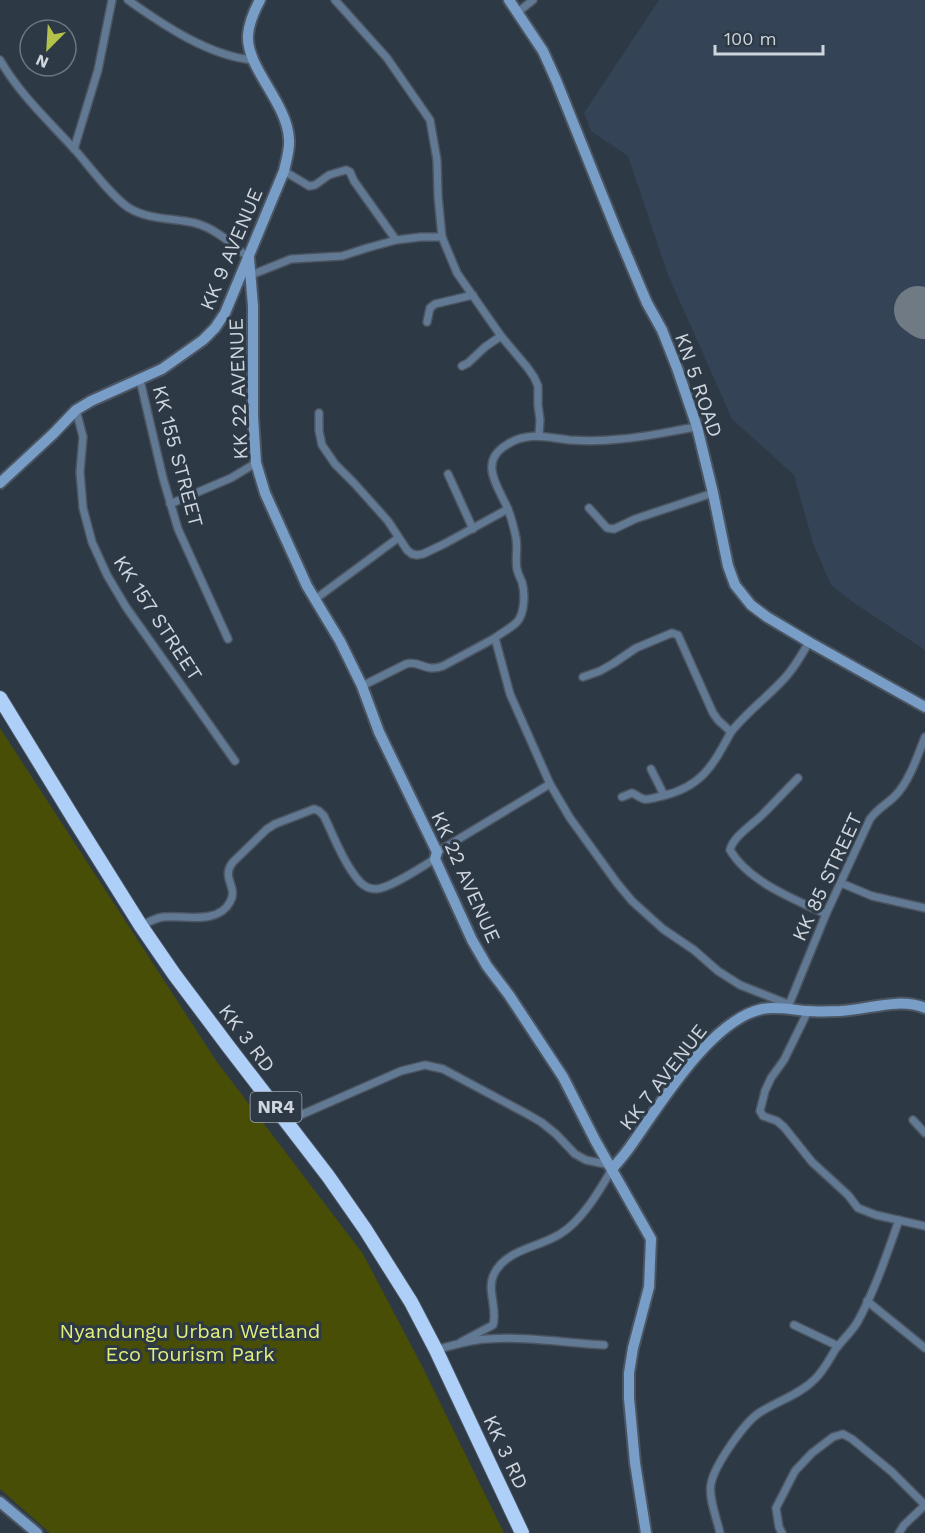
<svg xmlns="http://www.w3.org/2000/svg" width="925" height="1533" font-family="'Work Sans',sans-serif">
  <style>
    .built { fill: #344355 }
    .green { fill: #484e06 }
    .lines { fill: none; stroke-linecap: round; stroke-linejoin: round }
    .runway { stroke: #707a84; stroke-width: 48 }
    .street-casing { stroke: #4b5561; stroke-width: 10 }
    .secondary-casing { stroke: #4b5561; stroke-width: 14 }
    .highway-casing { stroke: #4b5561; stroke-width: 16 }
    .street { stroke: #627994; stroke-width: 7 }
    .secondary { stroke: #789dc7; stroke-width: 10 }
    .highway { stroke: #aed0f8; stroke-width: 14 }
    .labels { text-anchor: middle; stroke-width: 6; stroke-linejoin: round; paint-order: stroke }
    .shield { fill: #2e3946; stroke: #9ea6b0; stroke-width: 1.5 }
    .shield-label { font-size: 18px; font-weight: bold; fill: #ced5dd }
    .street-label { font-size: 20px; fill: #ced5dd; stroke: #2e3946 }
    .park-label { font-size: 20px; fill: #e2ef7b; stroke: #2e3946 }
  </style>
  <rect width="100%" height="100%" fill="#2e3946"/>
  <polygon class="built" points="659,0 925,0 925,650 854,603 831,585 813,543 794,475 732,419 668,275 628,156 591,131 584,113"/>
  <polygon class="green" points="0,728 217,1062 363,1254 421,1364 504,1533 50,1533 0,1489"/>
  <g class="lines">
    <polyline class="runway" points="918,310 925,315"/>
    <g class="street-casing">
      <g id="street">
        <path d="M 128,0 C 163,25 209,56 253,60"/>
        <polyline points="335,0 387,58 430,120 437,160 438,196 442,237 457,273 501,336 527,367 534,377 538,386 538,405 540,420 539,435"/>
        <polyline points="518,12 533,0"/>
        <path d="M 0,60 C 20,95 49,121 76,151 C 90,167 112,197 129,208 C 149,220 173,218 195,223 C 215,228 233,245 249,258"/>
        <polyline points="74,149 98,70 112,0"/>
        <polyline points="284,171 309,186 315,185 329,175 346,170 350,172 354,181 396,240 421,237 442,237"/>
        <polyline points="251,275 291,259 342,256 367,248 396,240"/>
        <polyline points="427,322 430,308 435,304 473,295"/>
        <polyline points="462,366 468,363 485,347 501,336"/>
        <polyline points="140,380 163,478 178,529 228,639"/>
        <polyline points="76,410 83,437 80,472 83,508 92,542 107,575 126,607 235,761"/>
        <polyline points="319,413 319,431 322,445 335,464 354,483 388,521 407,550 412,554 417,555 423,554 444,544 508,509"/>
        <path d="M 697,427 C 671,431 646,437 620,439 C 604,441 587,441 570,440 C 548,438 528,431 508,444 C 478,461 497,485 507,507 C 511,516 514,528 516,538 C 518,548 515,559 517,569 C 518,574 520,578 522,582 C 525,593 525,613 517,622 C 511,628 501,633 495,638 L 510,694 L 550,784 L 570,818 L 617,883 L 632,901 L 663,929 L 694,950 L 718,971 L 740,985 L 788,1004"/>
        <polyline points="448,474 473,529"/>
        <polyline points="170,504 231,478 256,463"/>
        <polyline points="589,508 607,528 614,529 635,519 713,493"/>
        <polyline points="314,600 398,538"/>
        <path d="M 583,677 L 600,671 L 614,663 L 636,648 L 667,635 L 672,633 L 678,635 L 713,713 L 718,720 L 731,732 C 746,713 765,699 782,681 C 793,670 801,656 809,642"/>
        <path d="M 362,686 L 406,664 C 421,660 425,673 443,666 L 495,638"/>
        <polyline points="651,769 664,795"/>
        <path d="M 798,778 C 787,789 776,801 765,812 C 755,823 733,836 730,850 C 749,882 794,899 826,914"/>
        <path d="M 622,797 L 632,793 C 635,794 640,798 644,799 C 650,800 657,797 662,796 C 702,787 713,765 731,732"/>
        <polyline points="437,852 550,784"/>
        <polyline points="841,883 872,896 925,908"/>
        <path d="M 141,926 C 148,922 156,918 163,917 C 184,915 218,925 230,902 C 239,887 220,878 233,862 L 267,829 L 275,824 L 314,809 L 319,811 L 324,816 C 333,835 345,866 360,882 C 364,886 370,889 376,889 C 391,888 421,867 435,859"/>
        <path d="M 788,1007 L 826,914 L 870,819 C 878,808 886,805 895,796 C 909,782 918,755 925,737"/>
        <polyline points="808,1011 784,1060 771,1078 765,1091 760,1111 763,1116 777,1121 784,1127 812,1162 848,1195 858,1208 876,1215 925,1226"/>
        <polyline points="913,1120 925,1133"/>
        <polyline points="287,1121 401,1071 425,1065 443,1069 527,1114 541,1122 556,1134 575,1154 586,1160 610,1165"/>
        <polyline points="867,1301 925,1348"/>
        <polyline points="794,1325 838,1346"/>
        <path d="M 461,1342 L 493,1325 C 498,1308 486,1290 494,1274 C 506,1249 538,1248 560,1234 C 581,1222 600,1190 612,1169"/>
        <path d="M 436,1350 C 453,1345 469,1340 487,1339 C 526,1336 566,1343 604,1345"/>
        <path d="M 720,1533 C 717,1519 708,1497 711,1484 C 714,1466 744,1423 759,1413 C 777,1401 799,1395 814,1380 C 823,1372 829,1360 835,1350 C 842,1340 852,1332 858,1321 C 875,1290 887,1254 899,1220"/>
        <polyline points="782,1533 779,1527 776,1508 795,1471 812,1453 833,1437 843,1434 852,1439 892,1472 925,1505"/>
        <polyline points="899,1533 904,1525 925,1505"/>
      </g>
    </g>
    <g class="secondary-casing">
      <g id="secondary">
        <polyline points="509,0 543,51 556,80 617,232 647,303 662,330 677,368 697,427 713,493 728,566 735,585 751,605 767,617 809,642 925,707"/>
        <polyline points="249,258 253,306 253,416 256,463 265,493 307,586 340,641 362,686 379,732 437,852 435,859 472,940 487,966 509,995 563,1077 595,1140 651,1239 649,1287 633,1348 629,1373 629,1398 635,1463 646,1533"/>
        <path d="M 0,483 L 53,434 L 76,410 L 91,401 L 162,369 L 203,340 L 215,328 L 225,313 L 284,171 C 286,161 290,150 289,139 C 287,102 246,68 248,35 C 249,23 254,11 260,0"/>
        <path d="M 612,1169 C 619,1161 626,1153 632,1144 C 661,1103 711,1020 762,1009 C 777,1006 793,1010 808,1011 C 818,1012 829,1011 840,1011 C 867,1010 899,997 925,1008"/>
        <polyline points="0,1502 37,1533"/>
      </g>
    </g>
    <g class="highway-casing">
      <polyline id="highway" points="0,698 74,819 141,926 174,974 228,1046 328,1176 365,1229 411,1302 436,1350 522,1533"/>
    </g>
    <use href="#street" class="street"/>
    <use href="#secondary" class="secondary"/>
    <use href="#highway" class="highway"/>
  </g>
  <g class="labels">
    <rect class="shield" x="250.5" y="1092" width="51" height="30" rx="4.5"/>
    <g class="shield-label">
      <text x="276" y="1113">NR4</text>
    </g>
    <g class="street-label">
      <text transform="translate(231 249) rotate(-67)" y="7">KK 9 AVENUE</text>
      <text transform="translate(699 385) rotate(71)" y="7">KN 5 ROAD</text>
      <text transform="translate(238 389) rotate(-92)" y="7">KK 22 AVENUE</text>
      <text transform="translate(178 456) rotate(75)" y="7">KK 155 STREET</text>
      <text transform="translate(158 618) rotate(57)" y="7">KK 157 STREET</text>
      <text transform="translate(466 877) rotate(66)" y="7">KK 22 AVENUE</text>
      <text transform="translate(827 877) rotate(-65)" y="7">KK 85 STREET</text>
      <text transform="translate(247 1038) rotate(53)" y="7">KK 3 RD</text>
      <text transform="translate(663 1077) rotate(-52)" y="7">KK 7 AVENUE</text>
      <text transform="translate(506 1452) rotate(65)" y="7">KK 3 RD</text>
    </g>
    <g class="park-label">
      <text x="190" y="1338">Nyandungu Urban Wetland<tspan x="190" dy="23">Eco Tourism Park</tspan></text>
    </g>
  </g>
  <g transform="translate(48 48) rotate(204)"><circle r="28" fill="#2e3946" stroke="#6e7782" stroke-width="1.5"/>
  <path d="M0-4.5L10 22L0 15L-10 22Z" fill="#b5c249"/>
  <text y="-9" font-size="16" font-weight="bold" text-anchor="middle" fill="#ced5dd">N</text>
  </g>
  <path d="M715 45v9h108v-9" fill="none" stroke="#ced5dd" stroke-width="3"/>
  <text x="724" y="45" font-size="18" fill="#ced5dd" stroke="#2e3946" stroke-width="4.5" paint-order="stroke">100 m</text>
</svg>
